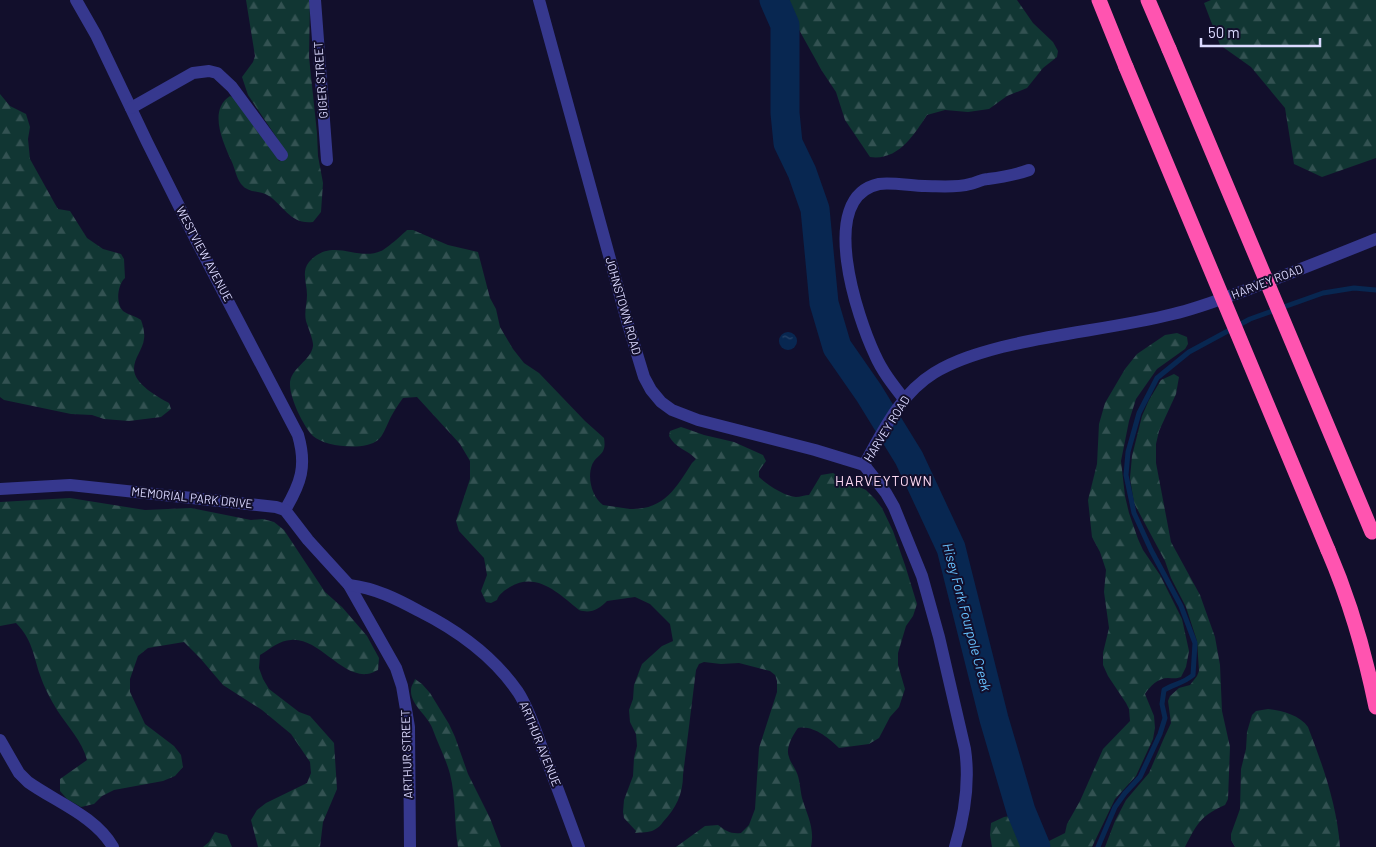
<svg xmlns="http://www.w3.org/2000/svg" width="1376" height="847" font-family="Barlow,sans-serif">
  <style>
    .forest { fill: url(#forest-firs) }
    .water { fill: url(#water-ripples) }
    .lines { fill: none; stroke-linecap: round; stroke-linejoin: round }
    .stream { stroke: #082751; stroke-width: 5 }
    .river { stroke: #082751; stroke-width: 29 }
    .minor { stroke: #36388e; stroke-width: 12 }
    .tertiary { stroke: #36388e; stroke-width: 12 }
    .motorway { stroke: #ff54b0; stroke-width: 15 }
    .motorway-bridge { stroke: #ff54b0; stroke-width: 15 }
    .labels { text-anchor: middle; stroke-width: 4; stroke-linejoin: round; paint-order: stroke }
    .street-label { font-size: 12px; fill: #dbd9ff; stroke: #120f2c }
    .neighbourhood-label { font-size: 14px; letter-spacing: 1px; fill: #ffdbf4; stroke: #120f2c }
    .water-label { font-size: 14px; font-style: italic; fill: #67c2ff; stroke: #120f2c }
  </style>
  <defs>
    <pattern id="forest-firs" width="22" height="20" patternUnits="userSpaceOnUse" patternTransform="scale(1.25)"><rect width="22" height="20" fill="#113633"/><path d="M5 1l3.5 6h-7zM16 11l3.5 6h-7z" fill="#335252"/></pattern>
    <pattern id="water-ripples" width="26" height="14" patternUnits="userSpaceOnUse" patternTransform="scale(1.25)"><rect width="26" height="14" fill="#082751"/><path d="M2 4q2-2 4 0t4 0M15 11q2-2 4 0t4 0" fill="none" stroke="#2b466b"/></pattern>
  </defs>
  <rect width="100%" height="100%" fill="#120f2c"/>
  <g class="forest">
    <path d="M 246,0 L 310,0 L 309,57 L 317,133 L 318,156 L 323,183 L 321,212 L 313,222 C 291,225 284,206 269,196 C 260,190 249,194 241,184 C 236,177 235,168 231,160 C 223,142 208,110 230,96 L 235,99 L 276,156 L 279,161 L 285,160 L 277,138 L 248,95 L 242,77 L 253,62 L 255,56 Z"/>
    <path d="M 787,0 L 1017,0 L 1033,23 L 1053,42 L 1058,51 L 1057,57 L 1043,68 L 1027,88 L 1007,96 L 989,109 L 968,112 L 945,110 L 927,115 C 914,135 898,161 870,157 L 845,120 L 836,92 L 822,71 L 798,28 L 792,9 Z"/>
    <polygon points="1211,0 1376,0 1376,158 1322,177 1294,164 1285,108 1251,67 1220,45 1204,3"/>
    <path d="M 0,94 L 10,106 L 26,114 L 30,127 L 28,139 L 30,159 L 55,204 L 58,209 L 70,211 L 87,238 L 103,249 L 121,254 L 124,259 L 125,278 C 118,284 115,303 123,311 C 128,315 136,316 141,320 C 143,325 145,333 144,339 C 143,349 134,358 134,369 C 134,384 158,397 169,403 L 171,409 L 161,417 L 129,421 L 104,419 L 92,415 L 71,414 L 4,400 L 0,397 Z"/>
    <path d="M 407,230 L 413,230 L 448,245 L 478,252 L 490,298 L 496,309 L 500,327 L 513,349 L 524,363 L 539,373 L 585,421 L 604,438 C 607,456 597,453 592,465 C 587,478 592,497 603,505 C 612,506 621,508 630,509 C 664,510 676,488 692,463 L 696,459 C 688,450 675,448 669,436 L 670,431 L 681,427 L 687,429 L 704,435 L 734,442 L 763,455 L 766,461 L 759,471 L 759,477 C 766,484 786,497 796,497 C 800,497 805,495 809,495 L 821,475 L 833,473 L 850,483 L 866,490 L 875,499 L 882,508 L 893,531 L 905,565 L 917,604 L 913,616 L 906,626 L 898,653 L 898,665 L 905,689 L 899,707 L 890,717 L 879,738 L 869,744 L 839,748 C 829,738 813,725 798,728 C 793,735 785,748 789,757 C 790,762 794,766 796,771 C 800,779 800,789 802,798 C 807,815 815,828 811,847 L 676,847 L 705,826 L 718,825 C 726,831 730,834 741,833 L 749,825 L 755,809 L 759,748 L 777,692 L 777,681 L 775,675 L 770,671 L 739,663 L 721,664 L 704,662 L 699,664 L 696,670 L 683,775 C 683,794 676,808 663,822 C 661,825 658,828 654,830 C 649,833 641,832 635,833 L 636,831 L 624,818 L 623,812 L 624,800 L 633,776 L 634,758 L 637,746 L 636,734 L 630,722 L 629,710 L 633,699 L 634,685 L 642,664 L 662,646 L 673,641 L 670,624 L 650,604 L 635,597 L 607,601 C 599,609 591,614 579,610 C 559,594 537,571 510,587 C 505,590 499,594 497,600 L 491,603 L 486,602 L 481,591 L 487,575 L 484,558 L 459,531 L 456,521 L 470,479 L 470,461 L 460,444 L 417,397 L 403,398 C 398,405 392,414 389,421 C 386,427 383,436 378,440 C 365,451 325,447 313,436 C 303,426 290,398 290,385 C 289,369 311,361 313,346 C 314,342 308,327 306,321 C 304,312 307,304 307,295 C 307,283 301,272 309,262 C 332,236 357,262 381,251 C 385,250 403,234 407,230 Z"/>
    <path d="M 1177,333 L 1187,337 L 1188,344 L 1185,349 L 1157,369 L 1136,399 L 1129,421 L 1121,461 L 1125,496 L 1129,513 L 1138,539 L 1143,550 L 1160,575 L 1182,619 L 1189,651 L 1186,667 L 1181,677 C 1176,679 1173,678 1168,678 C 1158,678 1150,686 1145,694 L 1154,716 L 1155,728 L 1153,739 L 1136,776 L 1115,799 L 1092,847 L 1045,847 L 1047,842 L 1065,833 L 1067,824 L 1080,801 L 1103,749 L 1130,721 L 1129,709 L 1126,703 L 1108,676 L 1103,665 L 1103,653 L 1109,628 L 1104,592 L 1106,570 L 1100,552 L 1092,537 L 1088,500 L 1097,464 L 1099,424 L 1105,403 L 1125,369 L 1137,354 L 1165,335 Z"/>
    <path d="M 1174,374 L 1179,377 L 1176,394 L 1159,431 L 1156,444 L 1156,463 L 1171,542 L 1200,595 L 1215,637 L 1220,665 L 1222,711 L 1230,747 L 1228,799 L 1225,805 C 1200,816 1197,824 1185,847 L 1105,847 L 1115,821 L 1126,800 L 1149,773 L 1164,738 L 1171,723 L 1168,701 L 1170,696 L 1179,688 L 1190,685 L 1197,676 L 1199,671 L 1197,641 L 1186,607 L 1171,578 L 1165,561 L 1134,503 L 1130,478 L 1132,456 L 1142,416 L 1149,400 L 1161,380 Z"/>
    <path d="M 70,498 L 145,510 L 191,508 L 251,520 L 263,519 L 274,522 L 284,530 L 325,592 L 342,607 L 367,636 L 379,658 L 378,670 C 375,671 371,674 367,674 C 341,677 318,637 291,640 C 280,640 270,649 260,655 L 259,668 L 263,679 L 269,689 L 299,712 L 310,716 L 334,743 L 337,789 L 323,822 L 320,847 L 258,847 L 251,820 L 257,810 L 266,803 L 307,783 L 311,773 L 310,762 L 291,734 L 262,710 L 223,685 L 200,658 L 184,642 L 148,648 L 138,656 L 130,679 L 130,692 L 145,724 L 174,746 L 181,755 L 183,767 L 175,776 L 163,781 L 114,790 L 102,796 L 94,804 L 81,807 L 67,799 L 60,791 L 60,779 L 87,760 C 82,741 68,727 57,710 C 51,700 44,687 40,675 C 33,654 32,639 16,623 L 0,626 L 0,502 Z"/>
    <path d="M 415,679 L 422,684 L 430,693 L 449,724 L 455,737 L 468,774 L 490,818 L 501,847 L 458,847 C 454,823 456,798 450,774 C 446,759 438,744 433,730 C 429,716 410,705 411,690 C 411,686 414,682 415,679 Z"/>
    <path d="M 1268,709 C 1281,710 1300,715 1308,727 C 1323,766 1337,805 1340,847 L 1235,847 L 1231,840 L 1231,834 L 1240,809 L 1241,769 L 1246,749 L 1247,732 L 1252,715 L 1256,711 Z"/>
    <polygon points="1010,816 1017,830 1021,847 992,847 990,835 991,823 1004,817"/>
    <polygon points="215,832 227,835 232,847 203,847 209,842"/>
  </g>
  <circle class="water" cx="788" cy="341" r="9"/>
  <g class="lines">
    <path class="stream" d="M 1098,847 L 1115,807 L 1125,793 L 1140,777 L 1160,734 L 1165,718 L 1162,704 L 1164,690 C 1174,684 1184,683 1193,675 L 1195,643 L 1181,606 L 1151,550 L 1134,513 L 1126,475 L 1128,452 L 1139,413 L 1157,378 L 1189,352 L 1250,319 L 1323,293 L 1354,288 L 1376,290"/>
    <polyline class="river" points="774,0 785,25 785,113 788,143 802,172 815,209 824,303 837,347 869,393 909,458 951,548 994,719 1021,811 1036,847"/>
    <g class="minor">
      <path d="M 76,0 L 96,35 L 147,142 L 196,240 L 298,435 C 307,466 301,483 285,510"/>
      <polyline points="315,0 327,160"/>
      <polyline points="131,108 193,73 209,71 217,73 232,87 282,155"/>
      <path d="M 904,399 C 893,385 882,371 875,355 C 858,319 816,197 879,184 C 892,182 912,186 925,186 C 939,186 956,188 970,184 C 976,183 982,179 988,179 C 1003,177 1015,175 1029,170"/>
      <path d="M 864,465 L 886,493 L 894,507 L 922,576 L 939,637 L 965,749 C 970,783 965,814 955,847"/>
      <polyline points="0,489 70,485 276,507 285,510 308,540 349,585 396,668 402,686 409,727 410,847"/>
      <path d="M 349,585 C 375,588 397,599 419,611 C 457,630 494,657 518,692 C 529,709 535,729 542,748 C 555,781 567,814 579,847"/>
      <path d="M 0,740 L 19,773 L 28,782 C 56,802 95,816 113,847"/>
    </g>
    <path class="tertiary" d="M 539,0 L 627,321 L 644,377 L 651,390 L 661,402 L 672,410 L 698,420 L 815,450 L 864,465 C 883,431 900,394 934,373 C 955,360 979,353 1002,347 C 1058,333 1117,328 1173,314 C 1199,308 1224,298 1249,289 C 1291,273 1334,256 1376,239"/>
    <g class="motorway">
      <polyline points="1099,0 1126,67"/>
      <polyline points="1148,0 1169,49"/>
      <path d="M 1328,550 C 1350,601 1365,653 1376,707"/>
    </g>
    <g class="motorway-bridge">
      <polyline points="1169,49 1372,532"/>
      <polyline points="1126,67 1328,550"/>
    </g>
  </g>
  <g class="labels">
    <g class="street-label">
      <text transform="translate(321 80) rotate(-94)" y="4">GIGER STREET</text>
      <text transform="translate(204 254) rotate(62)" y="4">WESTVIEW AVENUE</text>
      <text transform="translate(1267 282) rotate(-21)" y="4">HARVEY ROAD</text>
      <text transform="translate(623 306) rotate(74)" y="4">JOHNSTOWN ROAD</text>
      <text transform="translate(887 429) rotate(-58)" y="4">HARVEY ROAD</text>
      <text transform="translate(192 498) rotate(6)" y="4">MEMORIAL PARK DRIVE</text>
      <text transform="translate(540 744) rotate(68)" y="4">ARTHUR AVENUE</text>
      <text transform="translate(407 754) rotate(-92)" y="4">ARTHUR STREET</text>
    </g>
    <g class="neighbourhood-label">
      <text x="884" y="486">HARVEYTOWN</text>
    </g>
    <g class="water-label">
      <text transform="translate(967 617) rotate(75)" y="5">Hisey Fork Fourpole Creek</text>
    </g>
  </g>
  <path d="M1201 38v8h119v-8" fill="none" stroke="#dbd9ff" stroke-width="2.5"/>
  <text x="1208" y="38" font-size="15" fill="#dbd9ff" stroke="#120f2c" stroke-width="4" paint-order="stroke">50 m</text>
</svg>
